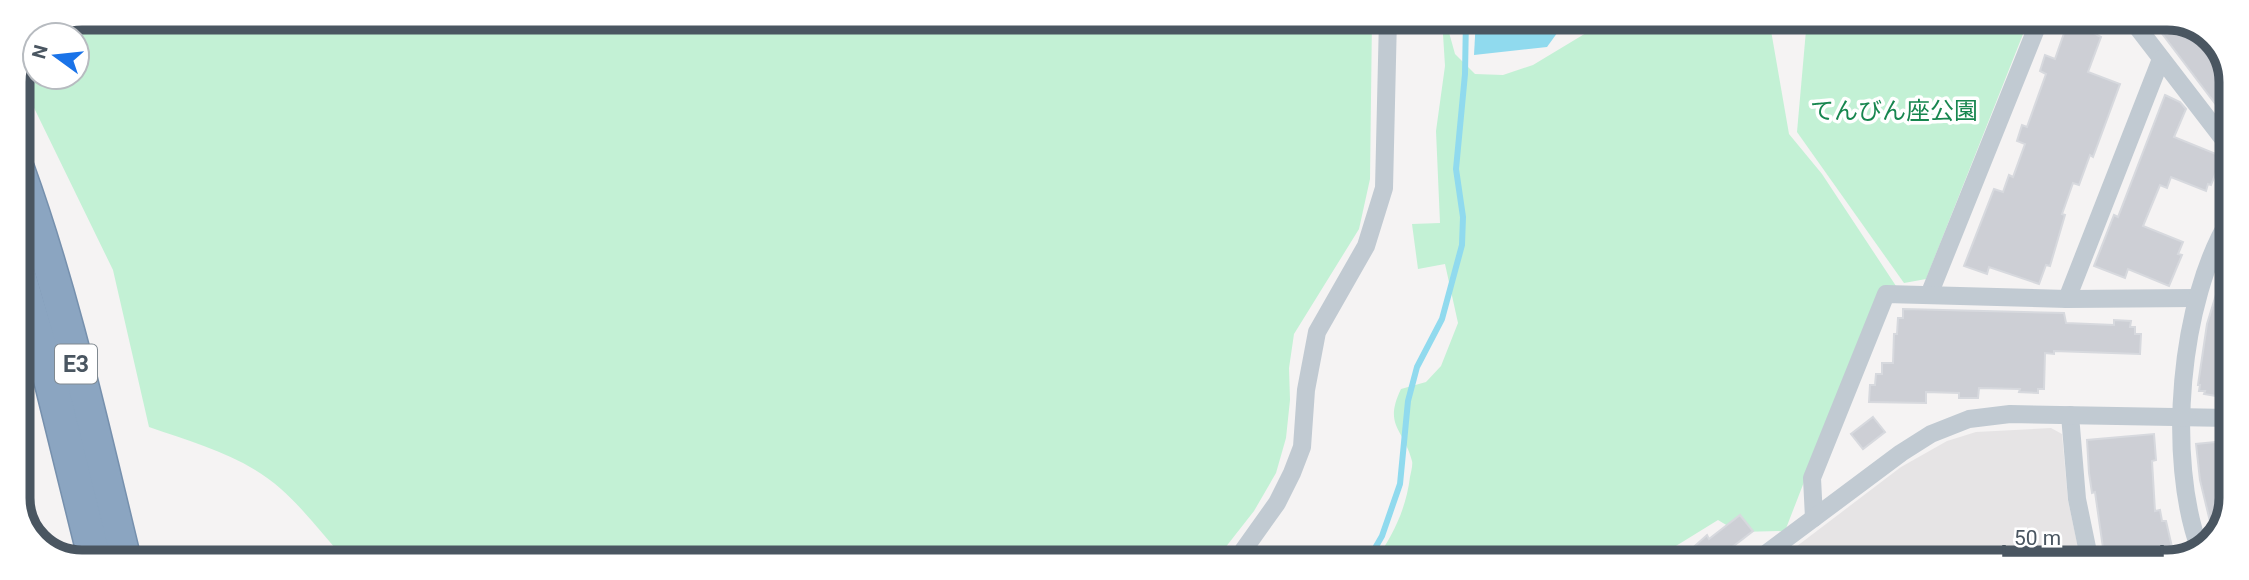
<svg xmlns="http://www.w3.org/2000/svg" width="2249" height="580" font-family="Roboto,'Noto Sans JP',sans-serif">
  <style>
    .education { fill: #e6e4e5 }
    .green { fill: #c3f1d5 }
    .water { fill: #90daee }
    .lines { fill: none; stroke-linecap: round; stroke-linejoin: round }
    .stream { stroke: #90daee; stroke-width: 6 }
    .building { fill: #cdcfd5; stroke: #d7d9de; stroke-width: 2 }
    .highway-casing { stroke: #7690ad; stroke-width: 35 }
    .street { stroke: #c1cad2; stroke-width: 18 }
    .highway { stroke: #8ba5c1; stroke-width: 32 }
    .labels { text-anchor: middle; stroke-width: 7; stroke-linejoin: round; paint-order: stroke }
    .shield { fill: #fff; stroke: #808990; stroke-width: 2 }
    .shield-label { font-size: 23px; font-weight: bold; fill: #4a5661 }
    .park-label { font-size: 24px; fill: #17864f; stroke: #fff }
    .rim { fill: none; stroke: #4a5661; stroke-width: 9 }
  </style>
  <rect width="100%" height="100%" fill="#f5f3f3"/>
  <polygon class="education" points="2051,428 2062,434 2068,500 2081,562 1776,562 1901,467 1947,441 1976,432"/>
  <g class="green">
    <path d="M 82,18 L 1372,18 L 1370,179 L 1359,229 L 1294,334 L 1289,368 L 1290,400 L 1286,438 L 1276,473 L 1254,511 L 1214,562 L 347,561 C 325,538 305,510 281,489 C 244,456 195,443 149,427 L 113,270 L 19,77 L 35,40 L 35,77 L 77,77 L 77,35 L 39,35 Z"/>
    <path d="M 1442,18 L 1445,18 L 1455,54 L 1475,74 L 1503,75 L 1533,65 L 1611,18 L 1769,19 L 1789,134 L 1822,174 L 1898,289 L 1858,343 L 1785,531 L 1738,532 L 1718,520 L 1650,562 L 1374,562 C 1393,536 1406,509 1410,477 C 1411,472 1413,465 1412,461 C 1404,429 1383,426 1401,389 L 1426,382 L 1441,366 L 1458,323 L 1445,264 L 1418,269 L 1412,224 L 1440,223 L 1436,131 L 1445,66 Z"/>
    <polygon points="1807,19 2029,19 1926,279 1904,283 1797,132"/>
  </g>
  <polygon class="water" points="1476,18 1568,18 1547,47 1474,55"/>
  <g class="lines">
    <polyline class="stream" points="1367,562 1382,536 1400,484 1408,401 1417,367 1442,319 1462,245 1463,217 1456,169 1465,74 1466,18"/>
  </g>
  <g class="building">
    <polygon points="2069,19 2094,19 2090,31 2101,37 2088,72 2120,84 2093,157 2090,155 2079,185 2073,183 2062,214 2065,215 2050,266 2046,265 2039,284 1989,267 1987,274 1964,266 1994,189 2003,192 2009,175 2013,177 2025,144 2017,141 2022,125 2027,127 2046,74 2040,71 2045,55 2055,59"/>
    <polygon points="2151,19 2180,19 2215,39 2231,74 2231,101 2220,110"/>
    <polygon points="2165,95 2180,102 2186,109 2174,137 2216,154 2220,162 2211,185 2208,184 2206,191 2171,177 2167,188 2160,185 2143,226 2183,242 2178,254 2182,255 2169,286 2128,269 2125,278 2094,266 2114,215 2118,217"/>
    <polygon points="2226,262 2231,262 2230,376 2228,398 2204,394 2205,391 2199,391 2200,385 2198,385 2207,324"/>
    <polygon points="1903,309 2064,313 2066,323 2114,325 2114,320 2131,321 2130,327 2135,327 2135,334 2141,334 2140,354 2054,351 2054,354 2045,353 2044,389 2038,389 2038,393 2019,392 2020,389 1979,388 1978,398 1959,398 1959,393 1926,392 1926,403 1869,402 1870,385 1875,385 1876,374 1882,374 1882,363 1893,363 1894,334 1897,334 1898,318 1903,318"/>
    <polygon points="1873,417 1885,432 1863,449 1851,434"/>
    <polygon points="2154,434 2156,460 2152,461 2155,511 2160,510 2162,521 2166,521 2175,560 2168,562 2105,562 2095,492 2092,493 2089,473 2087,440"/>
    <polygon points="2225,441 2230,511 2214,538 2200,480 2196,444"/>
    <polygon points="1740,515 1753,531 1722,555 1728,562 1677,562 1707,535 1709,539"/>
  </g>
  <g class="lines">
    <g class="highway-casing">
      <g id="highway">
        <path d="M 18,169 C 64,296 93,430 125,561"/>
        <polyline points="18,271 51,383 95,561"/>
      </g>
    </g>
    <g class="street">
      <polyline points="2131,19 2231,149"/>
      <polyline points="1929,295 2040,19"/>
      <polyline points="2067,299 2161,59"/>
      <polyline points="2070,415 2077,499 2090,562"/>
      <polyline points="1814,518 1812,478 1886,294 2067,299 2197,298"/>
      <path d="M 2200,550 C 2166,459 2179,300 2231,217"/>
      <polyline points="1235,562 1277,503 1292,473 1302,447 1306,390 1317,332 1366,246 1384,188 1388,18"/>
      <polyline points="1755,562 1901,453 1931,434 1969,419 2010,414 2230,418"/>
    </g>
    <use href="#highway" class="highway"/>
  </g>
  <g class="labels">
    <rect class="shield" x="55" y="344.5" width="42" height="39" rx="5"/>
    <g class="shield-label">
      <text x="76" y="372">E3</text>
    </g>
    <g class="park-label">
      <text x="1894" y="119">てんびん座公園</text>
    </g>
  </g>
  <path d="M0 0H2249V580H0ZM82 30H2167A52 52 0 0 1 2219 82V498A52 52 0 0 1 2167 550H82A52 52 0 0 1 30 498V82A52 52 0 0 1 82 30Z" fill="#fff" fill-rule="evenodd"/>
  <path class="rim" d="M82 30H2167A52 52 0 0 1 2219 82V498A52 52 0 0 1 2167 550H82A52 52 0 0 1 30 498V82A52 52 0 0 1 82 30Z"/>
  <g transform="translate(56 56) rotate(285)"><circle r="33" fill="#ffffff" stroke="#b7bbc0" stroke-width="2"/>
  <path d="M0-5L12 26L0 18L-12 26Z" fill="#1a73e8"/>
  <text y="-10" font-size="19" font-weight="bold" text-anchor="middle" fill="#4a5661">N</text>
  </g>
  <path d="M2004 545v10h158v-10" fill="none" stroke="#4a5661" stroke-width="3.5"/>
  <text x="2014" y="545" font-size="21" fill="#4a5661" stroke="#ffffff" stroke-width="5" paint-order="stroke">50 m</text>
</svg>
